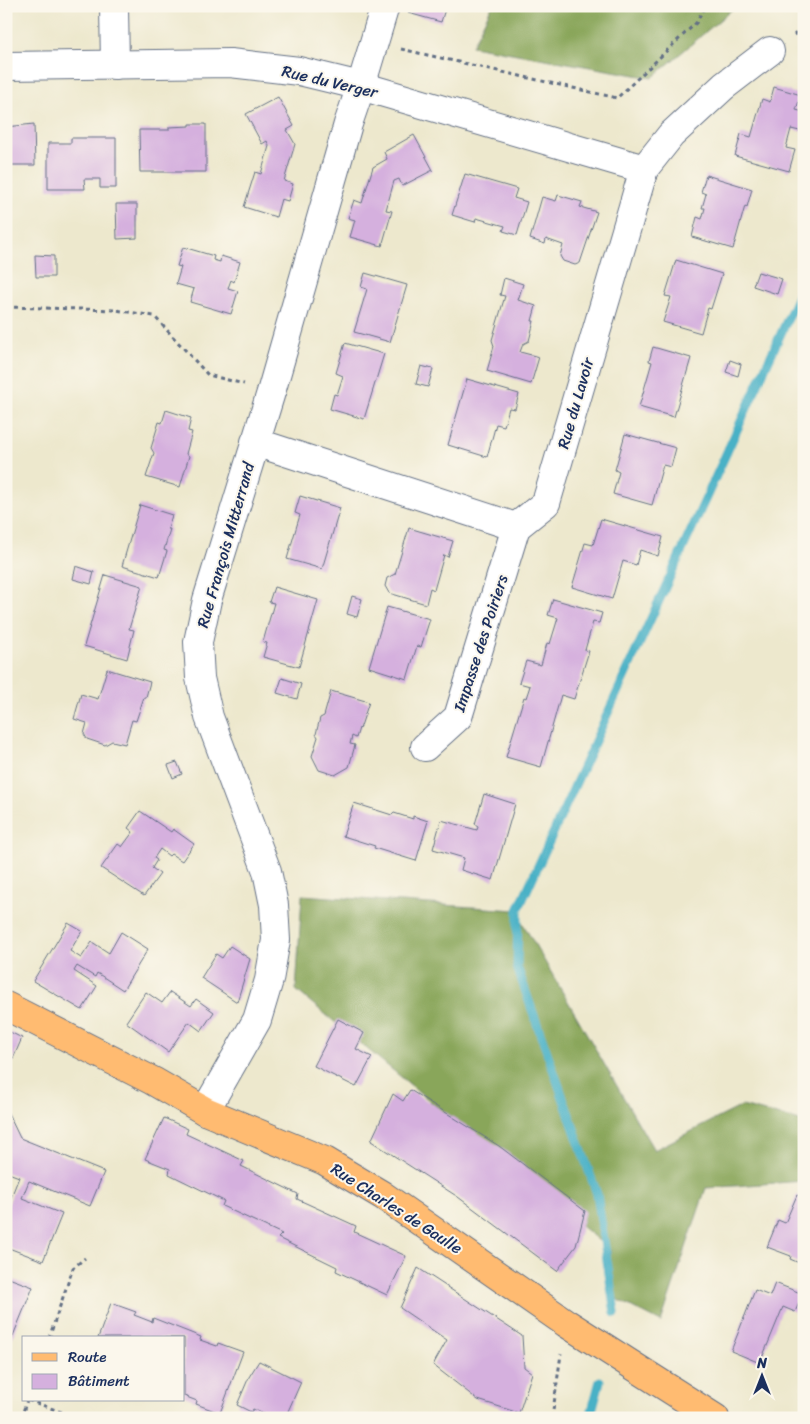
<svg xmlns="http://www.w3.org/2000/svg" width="810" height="1424" font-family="Sriracha,sans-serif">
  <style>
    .forest { fill: #89a65a; stroke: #526a5c }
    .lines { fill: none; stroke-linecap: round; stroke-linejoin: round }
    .stream { stroke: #48b1c6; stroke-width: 9 }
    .building { fill: #d5b0de }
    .minor-casing { stroke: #647085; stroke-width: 30 }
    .major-casing { stroke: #647085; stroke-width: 30 }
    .path { stroke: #647085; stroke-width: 3; stroke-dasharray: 4 4; stroke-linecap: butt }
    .minor { stroke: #fff; stroke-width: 28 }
    .major { stroke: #ffbb71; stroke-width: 28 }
    .labels { text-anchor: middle; stroke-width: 4; stroke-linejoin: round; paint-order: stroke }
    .street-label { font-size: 16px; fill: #1b2f5e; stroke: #fbf7ec }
  </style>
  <rect width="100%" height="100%" fill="#fbf7ec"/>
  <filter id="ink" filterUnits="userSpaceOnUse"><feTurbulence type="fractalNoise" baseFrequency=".02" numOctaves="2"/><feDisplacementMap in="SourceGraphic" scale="10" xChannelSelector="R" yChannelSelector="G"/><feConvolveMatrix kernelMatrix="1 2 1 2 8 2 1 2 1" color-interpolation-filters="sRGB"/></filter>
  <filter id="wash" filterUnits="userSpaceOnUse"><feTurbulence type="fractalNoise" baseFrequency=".0096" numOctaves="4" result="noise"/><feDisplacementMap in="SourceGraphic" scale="20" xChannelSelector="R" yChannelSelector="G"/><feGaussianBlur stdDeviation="1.12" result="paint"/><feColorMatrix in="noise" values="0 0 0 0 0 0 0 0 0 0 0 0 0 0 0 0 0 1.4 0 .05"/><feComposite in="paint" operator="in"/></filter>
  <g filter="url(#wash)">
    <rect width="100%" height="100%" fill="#ede8cd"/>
    <g class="forest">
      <polygon points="492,6 736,6 652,78 472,46"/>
      <polygon points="302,895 515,910 654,1150 742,1106 804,1122 804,1181 706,1188 661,1322 611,1296 610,1250 296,990"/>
    </g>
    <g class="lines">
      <g class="stream">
        <polyline points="615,1313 597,1194 517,967 518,910 804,283"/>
        <polyline points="590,1418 600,1381"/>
      </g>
    </g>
    <g id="blocks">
      <g class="building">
        <polygon points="410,6 446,6 441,22 408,13"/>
        <polygon points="774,87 801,95 796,110 804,112 804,132 791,129 786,148 795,150 789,171 735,156 741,134 751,137 762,99 770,102"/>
        <polygon points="278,97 294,126 287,130 295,144 284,181 293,184 288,201 281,199 276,217 244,207 255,172 261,174 269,146 267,141 262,144 246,114"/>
        <polygon points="34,124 35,165 6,165 6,127"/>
        <polygon points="190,124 206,124 206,172 140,172 139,130 169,130 169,127 190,126"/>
        <polygon points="414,135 433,170 402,186 399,179 394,181 386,210 392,211 382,246 350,237 355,220 348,218 354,200 362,203 373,167 387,159 384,152"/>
        <polygon points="71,138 116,138 116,188 100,188 100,179 84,179 85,189 48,189 48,143 71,143"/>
        <polygon points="465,174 517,189 514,198 527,202 517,235 503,231 505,226 476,218 475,222 452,215"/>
        <polygon points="706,175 752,189 747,207 745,206 733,249 692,237 697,217 702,219 705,208 702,208 706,194 701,192"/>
        <polygon points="558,195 582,202 580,207 597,212 580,263 575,265 563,261 560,256 563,245 546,239 545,244 530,239 542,197 556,201"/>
        <polygon points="116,204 137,204 137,238 117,239"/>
        <polygon points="183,247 214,256 213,260 220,262 221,256 240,262 234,282 231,280 228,288 238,291 231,314 190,302 194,289 176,284 181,267 177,266"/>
        <polygon points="35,255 54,256 54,277 36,277"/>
        <polygon points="676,260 722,274 711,309 708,308 701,333 663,322 671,297 665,296"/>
        <polygon points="758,272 782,279 777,294 753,286"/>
        <polygon points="365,273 407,285 390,342 354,332 367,289 361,287"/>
        <polygon points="504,278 523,284 518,300 536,306 532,321 534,321 529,341 523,344 520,352 539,357 531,384 487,371 494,346 492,340 505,296 500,295"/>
        <polygon points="345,343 384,354 364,419 330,409 334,394 337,395 343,376 336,373"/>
        <polygon points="653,347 691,358 674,417 639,407 652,362 649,361"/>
        <polygon points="730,360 741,364 738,376 726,372"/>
        <polygon points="421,366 433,369 428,387 416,384"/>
        <polygon points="467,379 519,394 515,409 509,408 504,426 496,424 487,457 448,445"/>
        <polygon points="166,410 191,418 188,431 192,432 186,454 189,456 180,487 146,477 154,453 151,448 159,422 162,423"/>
        <polygon points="625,434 676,448 671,467 663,465 652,505 613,494 619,472 615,470"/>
        <polygon points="300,496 340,508 322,569 287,559 300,515 295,513"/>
        <polygon points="140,505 172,515 168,529 170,529 164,550 167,551 159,577 122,566"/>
        <polygon points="601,519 663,537 658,556 640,550 636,565 623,561 612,599 572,587 585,543 593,545"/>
        <polygon points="409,528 453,541 448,557 444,555 434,590 430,588 426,604 389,593 385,586 387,578 395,574"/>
        <polygon points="76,566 94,572 91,584 73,579"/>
        <polygon points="105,575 142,586 129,629 134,630 127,659 84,646"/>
        <polygon points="274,587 318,600 299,667 263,657 267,643 263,642 274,603 269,602"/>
        <polygon points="352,596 362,599 357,617 347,614"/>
        <polygon points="553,599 602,613 599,623 593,622 585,650 589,651 574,699 561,695 541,767 506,757 524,697 526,698 530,686 519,683 526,661 541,665 547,643 550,644 558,618 548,615"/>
        <polygon points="387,607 430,619 421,647 417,646 407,679 369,667"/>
        <polygon points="107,669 150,682 146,697 144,697 136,721 132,720 125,744 112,741 105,745 87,739 84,734 87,723 74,719 81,694 98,699"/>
        <polygon points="282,678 301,684 297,699 277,693"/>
        <polygon points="331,691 369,702 360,729 359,728 356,738 352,736 350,744 355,745 349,767 335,775 319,770 312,756 318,737 316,734 320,718 324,716"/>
        <polygon points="177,762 182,774 173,778 168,765"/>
        <polygon points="484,794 515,804 493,880 461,870 464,858 433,849 441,820 477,830 478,826 475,824"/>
        <polygon points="354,803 392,815 394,813 413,819 413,816 428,821 416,861 374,848 375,846 343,836"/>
        <polygon points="140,811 171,832 173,829 194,844 182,861 171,854 169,856 160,849 154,858 157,860 152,868 160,874 144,896 101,868 118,844 122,847 133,832 128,828"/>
        <polygon points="68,923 82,931 70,951 81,958 92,942 109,953 121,932 148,949 123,990 97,973 95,977 77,966 74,971 97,986 82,1010 33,981"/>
        <polygon points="230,946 250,959 237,1002 201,978 216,954 222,958"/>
        <polygon points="146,992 162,1003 170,992 191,1006 196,999 214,1012 201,1031 189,1022 168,1052 126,1022"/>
        <polygon points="338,1019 364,1033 356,1049 372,1057 356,1087 314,1066"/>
        <polygon points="6,1030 22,1038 9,1068 6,1067"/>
        <polygon points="410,1090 499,1146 585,1211 576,1246 557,1271 458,1197 371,1141 393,1094 403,1101"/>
        <polygon points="6,1109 20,1138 104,1172 90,1206 29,1181 22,1198 62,1214 43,1261 6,1247 6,1210 19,1177 6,1172"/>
        <polygon points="164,1118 188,1129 186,1134 244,1161 241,1166 298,1194 297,1199 356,1226 354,1232 406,1256 387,1295 336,1271 337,1267 278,1238 282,1234 222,1206 224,1201 169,1174 170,1169 145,1159"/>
        <polygon points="797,1195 804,1198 804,1265 790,1259 791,1256 767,1247 778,1220 785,1223"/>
        <polygon points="418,1268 522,1336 524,1367 532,1373 519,1413 478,1400 433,1365 447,1340 400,1308"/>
        <polygon points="6,1277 33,1287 6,1353"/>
        <polygon points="775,1283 803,1294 795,1312 783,1307 760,1363 731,1351 755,1290 770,1296"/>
        <polygon points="111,1303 136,1312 134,1315 152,1322 153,1318 201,1337 200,1340 217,1346 218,1343 243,1352 220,1413 196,1404 197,1401 184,1396 184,1338 98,1338"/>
        <polygon points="259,1361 301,1382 285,1418 267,1418 268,1416 253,1409 251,1412 237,1405 249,1377"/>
      </g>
    </g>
  </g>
  <g filter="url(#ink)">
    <use href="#blocks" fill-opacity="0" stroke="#647085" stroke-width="1"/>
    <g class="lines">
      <g class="minor-casing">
        <g id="minor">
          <polyline points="114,6 115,65"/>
          <polyline points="6,66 230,63 299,71 361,86 644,169"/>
          <polyline points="255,442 516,527 546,503 644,169 671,135 724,86 770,51"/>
          <polyline points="425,747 458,717 516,527"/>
          <polyline points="205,1111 257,1020 269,980 276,940 274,905 267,871 209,717 200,678 198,642 207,600 272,389 348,124 361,86 385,6"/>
        </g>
      </g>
      <g class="major-casing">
        <polyline id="major" points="6,1006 153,1081 205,1111 325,1161 382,1195 566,1323 715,1418"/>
      </g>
      <g class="path">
        <polyline points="794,35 799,31 804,31"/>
        <polyline points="401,49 617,98 696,23 705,6"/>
        <polyline points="6,307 116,310 154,316 208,375 244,384"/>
        <polyline points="49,1338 73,1268 85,1258"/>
        <polyline points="28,1400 78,1418"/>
        <polyline points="21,1418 27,1400"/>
        <polyline points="552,1418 561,1354"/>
      </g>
      <use href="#minor" class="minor"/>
      <use href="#major" class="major"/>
    </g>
  </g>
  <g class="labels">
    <g class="street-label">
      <text transform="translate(330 81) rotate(13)" y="6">Rue du Verger</text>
      <text transform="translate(575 403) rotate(-74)" y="6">Rue du Lavoir</text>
      <text transform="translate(225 545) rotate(-74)" y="6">Rue François Mitterrand</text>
      <text transform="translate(480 643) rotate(-72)" y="6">Impasse des Poiriers</text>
      <text transform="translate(397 1208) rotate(33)" y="6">Rue Charles de Gaulle</text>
    </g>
  </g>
  <rect width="810" height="1424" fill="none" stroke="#fbf7ec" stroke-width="25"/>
  <rect x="22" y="1336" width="162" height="65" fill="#fbf7ec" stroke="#a1a7b3"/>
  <rect x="32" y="1353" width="25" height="8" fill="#ffbb71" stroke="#a1a7b3"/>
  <text x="68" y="1362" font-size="15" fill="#1b2f5e">Route</text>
  <rect x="32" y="1374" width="25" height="15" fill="#d5b0de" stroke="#a1a7b3"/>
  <text x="68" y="1386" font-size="15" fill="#1b2f5e">Bâtiment</text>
  <g transform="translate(762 1376)" stroke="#fbf7ec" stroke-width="4" paint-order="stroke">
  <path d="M0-4L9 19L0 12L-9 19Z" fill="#1b2f5e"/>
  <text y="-8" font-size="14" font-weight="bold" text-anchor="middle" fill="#1b2f5e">N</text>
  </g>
</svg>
